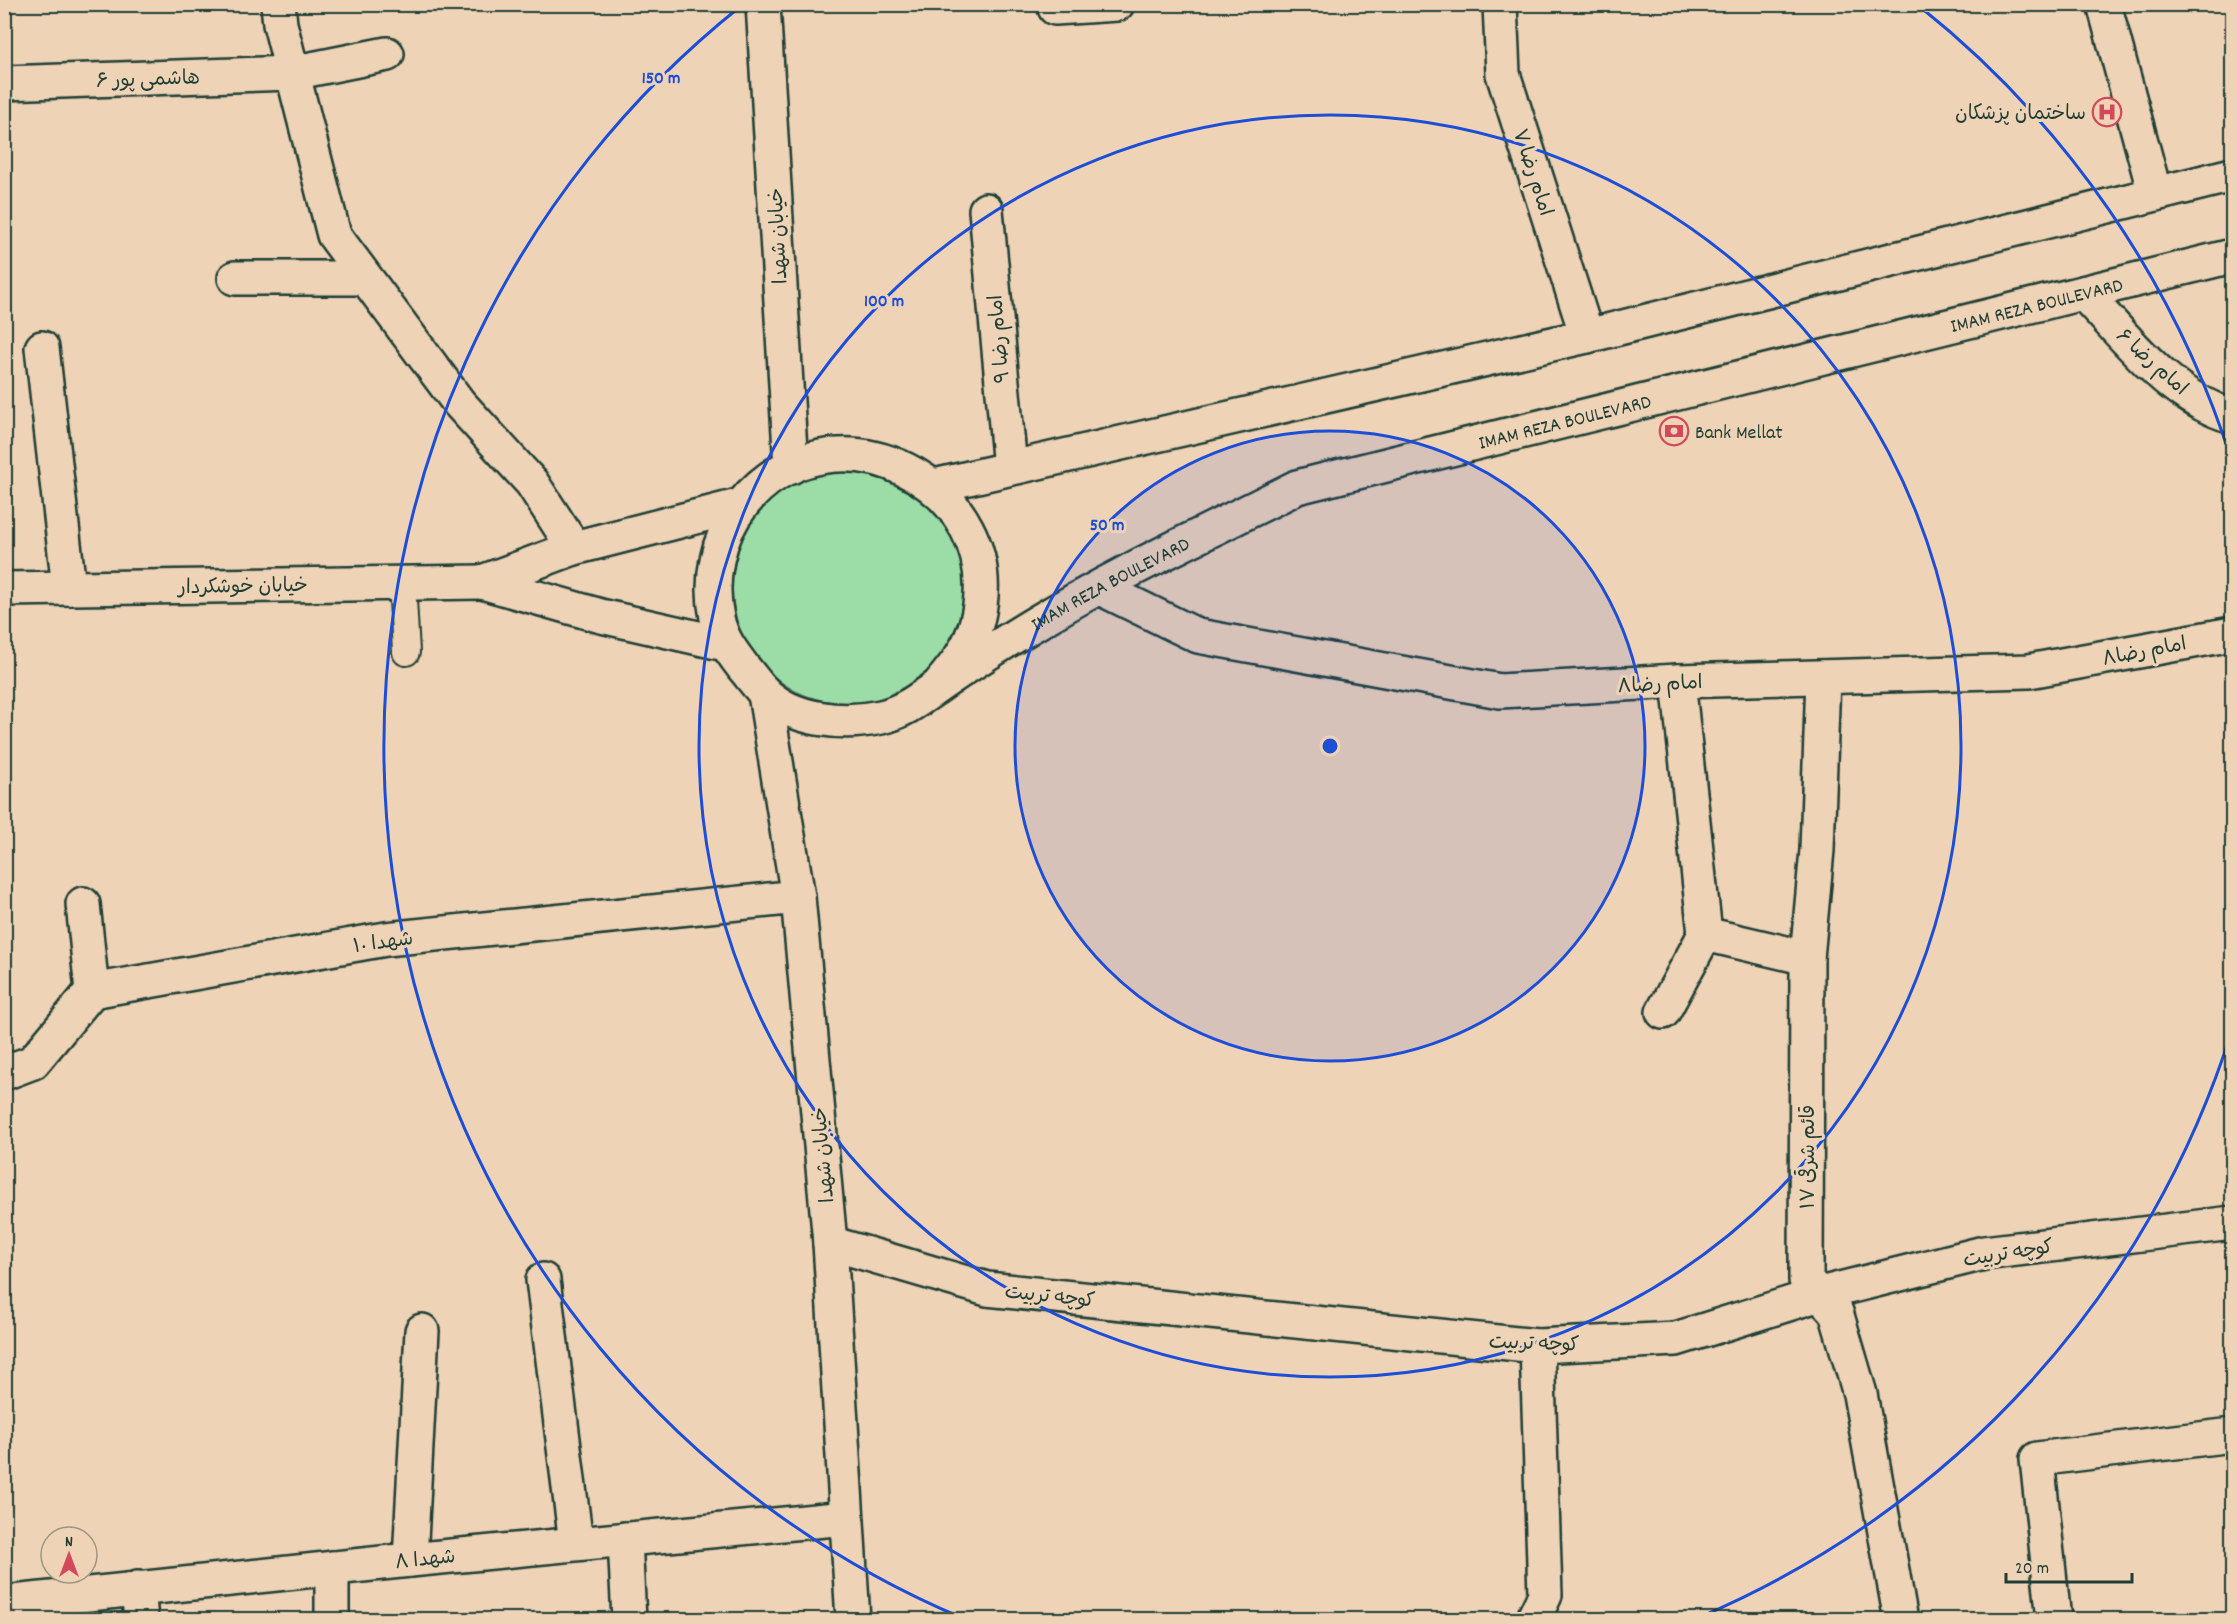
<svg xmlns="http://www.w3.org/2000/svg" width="2237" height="1624" font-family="Dekko,'Playpen Sans Arabic',sans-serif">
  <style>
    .green { fill: #9cdca6; stroke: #5e8c6d; stroke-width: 1.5 }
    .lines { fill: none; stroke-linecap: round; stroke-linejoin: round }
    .service-casing { stroke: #1f3d34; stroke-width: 30 }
    .minor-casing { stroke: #1f3d34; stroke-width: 38 }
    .tertiary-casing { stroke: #1f3d34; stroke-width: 38 }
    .secondary-casing { stroke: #1f3d34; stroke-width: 38 }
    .service { stroke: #efd3b6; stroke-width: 26 }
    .minor { stroke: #efd3b6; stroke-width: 33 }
    .tertiary { stroke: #efd3b6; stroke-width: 33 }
    .secondary { stroke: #efd3b6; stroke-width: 33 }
    .ring { fill: none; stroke: #1d4ed8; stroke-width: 3 }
    .labels { text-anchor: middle; stroke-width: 6; stroke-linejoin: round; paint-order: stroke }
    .street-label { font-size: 20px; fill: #1f3d34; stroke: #efd3b6 }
    .poi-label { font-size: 20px; fill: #1f3d34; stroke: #efd3b6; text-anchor: end }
    .centre { fill: #1d4ed8; stroke: #efd3b6; stroke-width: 3 }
    .ring-label { font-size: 18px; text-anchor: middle; font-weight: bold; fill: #1d4ed8; stroke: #efd3b6; stroke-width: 6; stroke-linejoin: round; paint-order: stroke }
  </style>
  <rect width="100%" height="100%" fill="#efd3b6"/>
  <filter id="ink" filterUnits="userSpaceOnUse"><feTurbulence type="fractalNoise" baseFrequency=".0167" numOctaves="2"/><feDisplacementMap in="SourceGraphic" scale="12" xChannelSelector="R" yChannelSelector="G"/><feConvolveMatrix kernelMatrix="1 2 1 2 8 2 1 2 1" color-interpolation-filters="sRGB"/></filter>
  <g filter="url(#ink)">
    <circle class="green" cx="849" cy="587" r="117"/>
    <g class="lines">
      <g class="service-casing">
        <polyline id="service" points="402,582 406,652"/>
      </g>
      <g class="minor-casing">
        <g id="minor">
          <polyline points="278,4 280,24 334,235 459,403 532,483 574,548"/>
          <polyline points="1055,4 1055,8 1117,4"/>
          <polyline points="1500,4 1503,74 1587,336"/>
          <polyline points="2104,4 2155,194"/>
          <polyline points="4,83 292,73 387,54"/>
          <polyline points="986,210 1010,468"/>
          <polyline points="235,278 365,278"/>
          <path d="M 2083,293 C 2126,337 2171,399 2232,416"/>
          <polyline points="42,348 69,588"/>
          <polyline points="1100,588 1198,636 1500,691 1678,681 2029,671 2232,634"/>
          <polyline points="1823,677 1817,850 1807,958 1806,1280 1836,1312 1860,1394 1901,1620"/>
          <polyline points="83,904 92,991"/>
          <polyline points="1705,934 1807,958"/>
          <polyline points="1663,1012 1705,934 1678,681"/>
          <polyline points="4,1073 33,1062 92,991 386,939 798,897"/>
          <polyline points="830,1243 987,1289 1537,1346 1676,1339 1820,1294 1984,1253 2232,1223"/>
          <polyline points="543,1280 576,1543"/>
          <polyline points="625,1539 629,1620"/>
          <polyline points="410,1560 422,1331"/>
          <polyline points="332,1568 332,1620"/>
          <polyline points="138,1588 141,1620"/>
          <polyline points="4,1603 410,1560 846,1518"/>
          <polyline points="1533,1620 1545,1595 1537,1346"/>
          <polyline points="2054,1620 2037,1459 2232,1435"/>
        </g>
      </g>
      <g class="tertiary-casing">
        <g id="tertiary">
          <polyline points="763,4 791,467"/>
          <polyline points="4,589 482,582"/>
        </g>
      </g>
      <g class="secondary-casing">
        <g id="secondary">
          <polyline points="934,486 1587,336 2232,175"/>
          <polyline points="482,582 574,548 742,505"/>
          <polyline points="482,582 601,616 725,644"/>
          <path id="s1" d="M 939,685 C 955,666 971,646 977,621 C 1011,483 830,394 742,505 C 717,537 709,580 717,618 C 721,638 731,651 743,667 C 750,675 756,684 763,691 C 791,721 844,725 881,717 C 904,712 922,697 941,684 C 970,664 1000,645 1031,626 C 1116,574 1208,532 1297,487 L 2232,256"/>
          <polyline points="765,694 798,897 830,1243 853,1620"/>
        </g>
      </g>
      <use href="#service" class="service"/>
      <use href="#minor" class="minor"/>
      <use href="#tertiary" class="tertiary"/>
      <use href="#secondary" class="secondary"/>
    </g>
  </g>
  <circle cx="1330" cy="746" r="315" fill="#1d4ed8" fill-opacity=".12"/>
  <g class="ring">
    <circle cx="1330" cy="746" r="315"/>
    <circle cx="1330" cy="746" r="631"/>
    <path d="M2232 1030A946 946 0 0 1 1700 1617M960 1617A946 946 0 0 1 741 6M1919 6A946 946 0 0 1 2232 462"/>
  </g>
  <defs>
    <g id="hospital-ring" transform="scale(1.5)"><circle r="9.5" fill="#efd3b6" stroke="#d1495b" stroke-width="1.5"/><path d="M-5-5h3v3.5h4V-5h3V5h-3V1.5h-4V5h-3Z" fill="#d1495b"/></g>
    <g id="bank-ring" transform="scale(1.5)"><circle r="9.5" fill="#efd3b6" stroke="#d1495b" stroke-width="1.5"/><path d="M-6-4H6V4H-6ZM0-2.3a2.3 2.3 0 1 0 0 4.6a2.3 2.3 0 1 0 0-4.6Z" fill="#d1495b"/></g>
  </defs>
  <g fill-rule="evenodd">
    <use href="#hospital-ring" x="2107" y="112"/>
    <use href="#bank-ring" x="1674" y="431"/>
  </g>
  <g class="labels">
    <g class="street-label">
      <text transform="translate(148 78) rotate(-2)" y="7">هاشمی پور ۶</text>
      <text transform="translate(1534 172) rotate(72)" y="7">امام رضا ۷</text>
      <text transform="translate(777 236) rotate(-93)" y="7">خیابان شهدا</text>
      <text dy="7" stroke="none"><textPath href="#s1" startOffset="2008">IMAM REZA BOULEVARD</textPath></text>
      <text transform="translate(998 339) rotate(-95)" y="7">امام رضا ۹</text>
      <text transform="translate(2153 361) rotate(42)" y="7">امام رضا ۶</text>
      <text dy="7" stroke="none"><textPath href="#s1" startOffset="1522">IMAM REZA BOULEVARD</textPath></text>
      <text dy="7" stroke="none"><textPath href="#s1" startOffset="1036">IMAM REZA BOULEVARD</textPath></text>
      <text transform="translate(243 585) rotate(-1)" y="7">خیابان خوشکردار</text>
      <text transform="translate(2144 650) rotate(-11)" y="7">۸امام رضا</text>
      <text transform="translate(1660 683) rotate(-3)" y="7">۸امام رضا</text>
      <text transform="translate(383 941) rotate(-8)" y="7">شهدا ۱۰</text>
      <text transform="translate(822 1155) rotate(-95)" y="7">خیابان شهدا</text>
      <text transform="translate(1807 1157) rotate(-90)" y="7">قائم شرقی ۱۷</text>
      <text transform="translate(2008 1252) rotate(-9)" y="7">کوچه تربیت</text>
      <text transform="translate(1050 1295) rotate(6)" y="7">کوچه تربیت</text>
      <text transform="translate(1534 1342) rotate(2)" y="7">کوچه تربیت</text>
      <text transform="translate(425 1558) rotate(-6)" y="7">شهدا ۸</text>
    </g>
    <g class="poi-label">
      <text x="2086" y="119">ساختمان پزشکان</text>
      <text x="1695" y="438" text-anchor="start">Bank Mellat</text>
    </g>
  </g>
  <circle cx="1330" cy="746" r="9" class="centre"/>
  <g class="ring-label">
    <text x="661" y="83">150 m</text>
    <text x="884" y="306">100 m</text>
    <text x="1107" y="530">50 m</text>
  </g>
  <rect width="2237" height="1624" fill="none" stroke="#efd3b6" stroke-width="24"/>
  <rect x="12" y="12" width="2213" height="1600" fill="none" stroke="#1f3d34" stroke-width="2" filter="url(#ink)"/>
  <g transform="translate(69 1555)"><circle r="28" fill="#efd3b6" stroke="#9c9782" stroke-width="1.5"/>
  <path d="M0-4.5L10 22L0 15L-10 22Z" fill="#d1495b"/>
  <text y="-9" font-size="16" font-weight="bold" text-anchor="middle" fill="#1f3d34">N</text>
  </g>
  <path d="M2006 1573v9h126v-9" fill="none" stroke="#1f3d34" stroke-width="3"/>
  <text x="2015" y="1573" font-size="18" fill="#1f3d34" stroke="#efd3b6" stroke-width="4.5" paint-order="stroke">20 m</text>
</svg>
